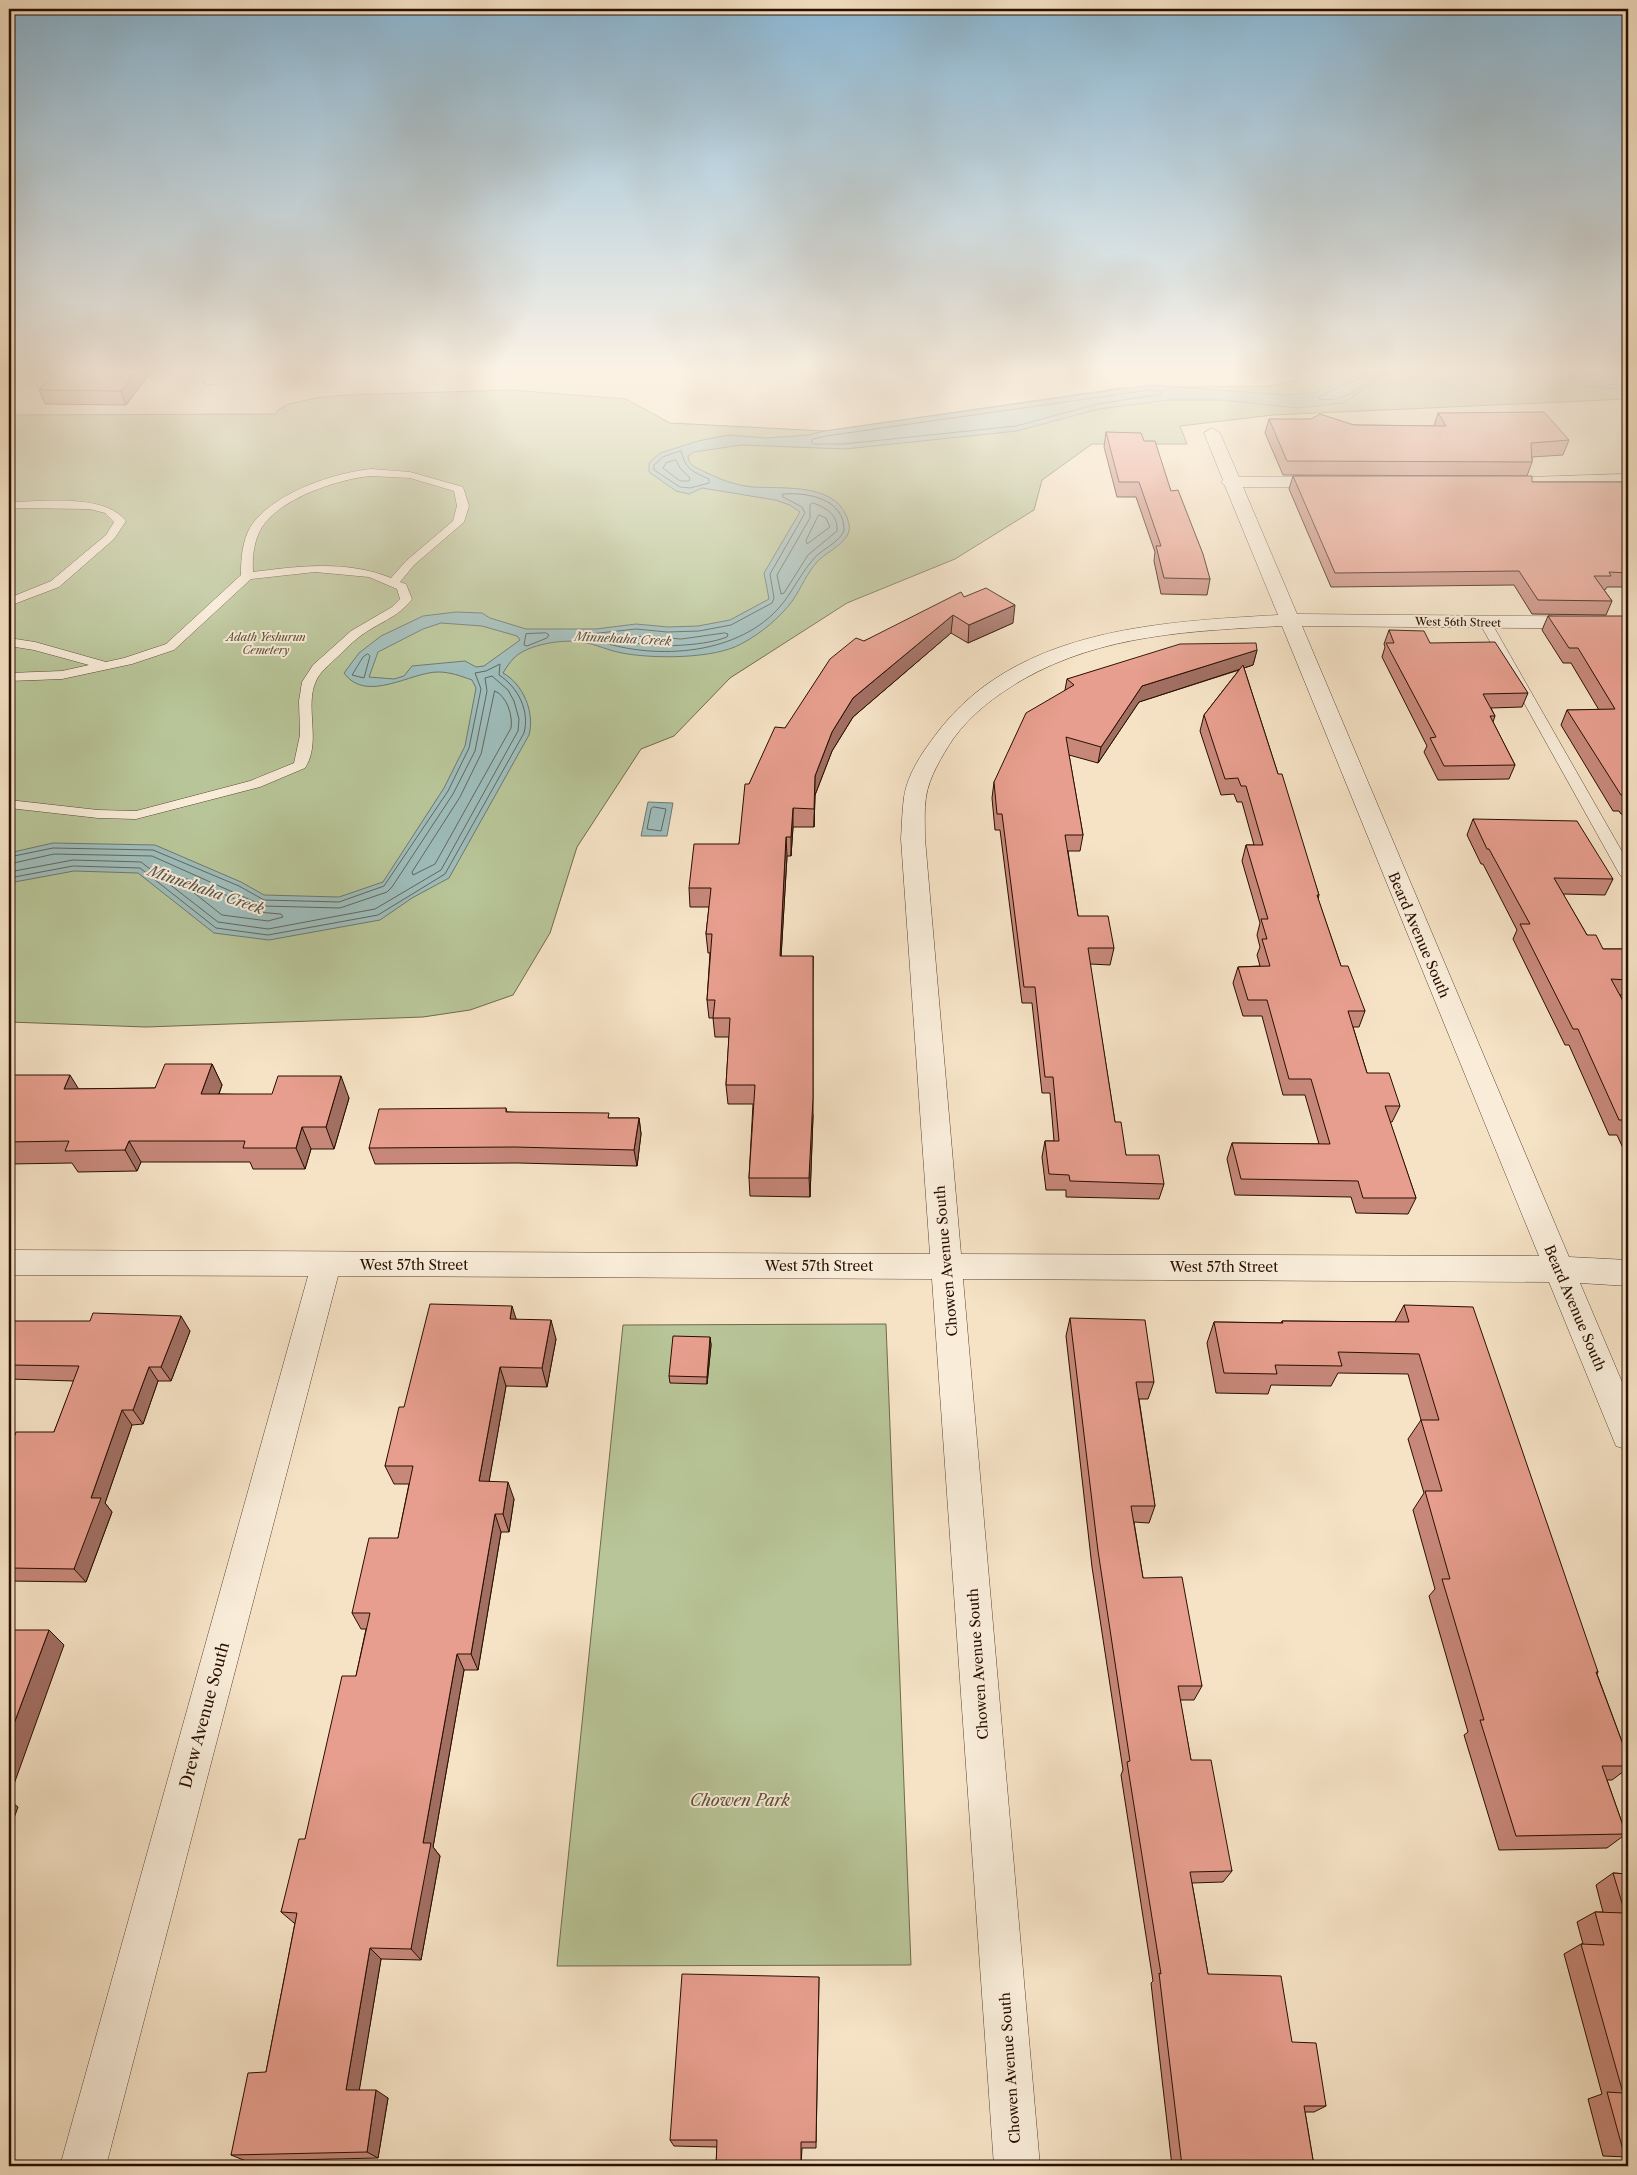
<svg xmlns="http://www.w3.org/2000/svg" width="1637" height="2175" font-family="'Libre Caslon Text',serif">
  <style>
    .green { fill: #b8c598; stroke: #706a4c }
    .water { fill: #9ebdbb; stroke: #6f7770; fill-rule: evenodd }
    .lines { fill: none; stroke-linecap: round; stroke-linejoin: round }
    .shore { stroke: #63665e; stroke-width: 1 }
    .service-casing { stroke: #5c4332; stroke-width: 1 }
    .minor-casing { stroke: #5c4332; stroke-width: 1 }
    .service { fill: #f9edda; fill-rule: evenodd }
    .minor { fill: #f9edda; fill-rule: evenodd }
    .wall { fill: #c7887a; stroke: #280e00 }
    .shaded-wall { fill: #a26f63; stroke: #280e00 }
    .building { fill: #e79e8e; stroke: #280e00 }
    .labels { text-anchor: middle; stroke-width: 4; stroke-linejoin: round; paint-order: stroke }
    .far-street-label { font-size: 11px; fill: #280e00; stroke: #f9edda }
    .far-park-label { font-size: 11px; font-style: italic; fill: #5a4e35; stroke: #f9edda }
    .far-water-label { font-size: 12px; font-style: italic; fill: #57544b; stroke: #f9edda }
    .street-label { font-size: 14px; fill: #280e00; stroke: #f9edda }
    .water-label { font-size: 15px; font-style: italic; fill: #57544b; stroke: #f9edda }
    .near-street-label { font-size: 16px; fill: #280e00; stroke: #f9edda }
    .near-park-label { font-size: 16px; font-style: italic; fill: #5a4e35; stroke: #f9edda }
  </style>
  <rect width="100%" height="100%" fill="#f6e3c6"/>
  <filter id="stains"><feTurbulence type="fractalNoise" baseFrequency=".004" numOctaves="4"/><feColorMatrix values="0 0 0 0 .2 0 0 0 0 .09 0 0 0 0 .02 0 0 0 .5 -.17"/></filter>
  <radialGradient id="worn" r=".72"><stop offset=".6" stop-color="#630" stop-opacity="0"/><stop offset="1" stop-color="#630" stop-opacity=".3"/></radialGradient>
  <g class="green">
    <polygon points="1337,368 1628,368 1628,399 1273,415 1180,426 1187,444 1092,444 1042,480 1034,510 955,559 847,603 730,678 674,736 641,749 577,847 550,933 513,995 470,1010 423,1017 146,1027 9,1022 9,415 275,414 278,410 288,404 316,398 346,395 511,390 626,399 670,423 825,431 1122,388 1269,386 1339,371"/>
    <polygon points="886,1324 911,1965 557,1966 623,1325"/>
  </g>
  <g class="water">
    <path d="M 1371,368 L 1411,368 L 1385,375 L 1344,403 L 1298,408 L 1220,400 L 1169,400 L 1099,409 L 1017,431 L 845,449 L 741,445 L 694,452 L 688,456 C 688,465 695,467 703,471 C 719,479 734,485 753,487 C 785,489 840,482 849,524 C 853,542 826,551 817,562 C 807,573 801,588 793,600 C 780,618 760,634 741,644 C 714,659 653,659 622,653 C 609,651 596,644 582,642 C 563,639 528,644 514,658 C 510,662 506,668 503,673 C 523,684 535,712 529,735 L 449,878 L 412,898 L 380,920 L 269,940 L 214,933 L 138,873 L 74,871 L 9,883 L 9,853 L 53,843 L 155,845 L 241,882 L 264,895 L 339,897 L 383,882 L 444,788 L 465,746 L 476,688 L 472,680 C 461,676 450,672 438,672 C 411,672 366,704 344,673 L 359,653 L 381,636 L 423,616 L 456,612 L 482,613 L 490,618 L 526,629 L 596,629 L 636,624 L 668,627 L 698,626 L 730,620 L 769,599 L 764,573 L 800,512 L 790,505 L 775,500 L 702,488 L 689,494 L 676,491 L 649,472 L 649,463 L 660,453 L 698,441 L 728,435 L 767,438 L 808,435 L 825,431 L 1150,385 L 1286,395 L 1317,392 ZM 441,623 L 482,626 L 517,636 L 520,640 L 484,666 L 476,667 L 465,661 L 412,666 L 404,676 L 394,679 L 369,677 L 378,652 L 423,629 Z"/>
    <polygon points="1570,368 1615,368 1613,373 1628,380 1628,390 1584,386 1569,377"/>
    <polygon points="648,802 673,803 667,836 641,836"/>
  </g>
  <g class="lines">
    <g class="shore">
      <path d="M 1372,368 L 1369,374 L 1320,396 L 1319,399 C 1349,404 1368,379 1394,368"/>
      <polyline points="1575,368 1575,374 1586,381 1615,385 1617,381 1609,375 1610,368"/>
      <polygon points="1150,390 1161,391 1162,394 1098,404 1016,426 844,444 813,444 811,442 813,439 826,436"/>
      <path d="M 681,451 C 686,470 692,471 709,479 L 709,483 L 690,488 L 680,487 L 654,470 L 654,465 L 663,457 Z"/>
      <polygon points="676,460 680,468 690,478 689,481 680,481 663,468 666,463"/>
      <path d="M 783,494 C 808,492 845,499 844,531 C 837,545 820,549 811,562 C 797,579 789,599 773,614 C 727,658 644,660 588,637 L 590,634 L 636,629 L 667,632 L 699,631 L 731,625 L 772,603 L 774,598 L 770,574 L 805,513 L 802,507 L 783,497 Z"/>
      <path d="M 813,503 C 827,508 838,515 837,531 L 808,555 L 784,593 L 781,594 L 777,575 L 810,518 L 810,505 Z"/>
      <polygon points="819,515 826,518 830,527 807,544 806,541"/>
      <polygon points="546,633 549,635 547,638 527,646 524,645 526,634"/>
      <path d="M 725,633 L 728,634 L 727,637 C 702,647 646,649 621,639 L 634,636 L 681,639 Z"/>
      <polygon points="368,654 370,656 364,678 352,675 363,657"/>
      <path d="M 495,691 C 507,696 513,716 511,728 L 435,864 L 413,875 L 412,872 L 460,797 L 481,754 Z"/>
      <polygon points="654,807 666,809 661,831 647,829 651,809"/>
      <path d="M 9,857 L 53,848 L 153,850 L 239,886 L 264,900 L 339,902 L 384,886 L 448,791 L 469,748 L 481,689 L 475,673 L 486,671 L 500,664 L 499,675 C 518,687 530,711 524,733 L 445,874 L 378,915 L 268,935 L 216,928 L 140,868 L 73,866 L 9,878"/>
      <polyline points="9,864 54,854 152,856 264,906 340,908 387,892 392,887 453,794 475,751 487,691 485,678 492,676 508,690 514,701 519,719 518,731 441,870 375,909 268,929 218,922 141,862 73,860 9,872"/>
      <polygon points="182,877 233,898 257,912 281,914 283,917 268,921 222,915 179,881 179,878"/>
    </g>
    <g class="service-casing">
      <g id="service">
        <path d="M 371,469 L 410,472 L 463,487 L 469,506 L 464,522 L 414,565 L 400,582 L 406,584 L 412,599 C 398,618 377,623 359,637 C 350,644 342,653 334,660 C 327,667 320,672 316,681 C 304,707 322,742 305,768 L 260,787 L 136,819 L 98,818 L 9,808 L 9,800 L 98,810 L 136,811 L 250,781 L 294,763 L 300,735 L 299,701 L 302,682 L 313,665 L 351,631 L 392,607 L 400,599 L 397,589 L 369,577 L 315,572 L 251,579 L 174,650 L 132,664 L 62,679 L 9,681 L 9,673 L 62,671 L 89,665 L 34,650 L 9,646 L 9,638 L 35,642 L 106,662 L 124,658 L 166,644 L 241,575 C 241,559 242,541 251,526 C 273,493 333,473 371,469 ZM 371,476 L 410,478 L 454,491 L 457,506 L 453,521 L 406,561 L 391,578 C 347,560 299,566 253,572 C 252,557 254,540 262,527 C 281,498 338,479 371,476 Z"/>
        <path d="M 9,502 C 42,502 104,493 126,521 L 114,539 L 59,587 L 9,606 L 9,598 L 51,581 L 106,535 L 114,522 L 105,513 L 90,509 L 9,508 Z"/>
        <polygon points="1485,618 1491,622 1628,862 1628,880 1623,878 1620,875 1479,622"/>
      </g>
    </g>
    <g class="minor-casing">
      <g id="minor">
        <polygon points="198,368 212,368 218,381 215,384 205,384"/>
        <path d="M 1212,428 L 1220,433 L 1239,477 L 1329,477 L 1335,478 L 1338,482 L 1335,486 L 1329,487 L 1243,487 L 1297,614 L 1628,617 L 1628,629 L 1302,626 L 1569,1257 L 1628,1260 L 1628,1286 L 1580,1283 L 1628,1396 L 1628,1450 L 1616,1446 L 1549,1282 L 963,1279 L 1040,2166 L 994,2166 L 932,1279 L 338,1276 L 106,2166 L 60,2166 L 308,1276 L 9,1275 L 9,1250 L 930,1254 L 901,839 C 902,825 902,811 904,797 C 907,776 921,754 934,737 C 1012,629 1156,622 1278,615 L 1225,486 L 1221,482 L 1223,480 L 1204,433 ZM 1282,626 L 1539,1256 L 961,1254 L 925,839 C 925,825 924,811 926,797 C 929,777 942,756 953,739 C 971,714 995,696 1022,680 C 1102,634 1192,631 1282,626 Z"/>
        <polygon points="1628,474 1628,484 1530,487 1524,486 1521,482 1524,478 1530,477"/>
      </g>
    </g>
    <use href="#service" class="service"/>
    <use href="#minor" class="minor"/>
  </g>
  <g class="wall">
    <polygon points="60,368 154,368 126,405 45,404 39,390"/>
    <polygon points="587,368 621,368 619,373 587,373"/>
    <polygon points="1438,413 1569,440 1563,455 1532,457 1532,462 1527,476 1283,475 1265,433 1269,419 1354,425 1434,426"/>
    <polygon points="1106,432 1144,441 1171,491 1210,579 1207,595 1161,594 1154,561 1155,552 1136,497 1117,497 1104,447"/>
    <polygon points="1293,476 1532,482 1628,482 1628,587 1607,587 1605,590 1604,590 1612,601 1606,615 1532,614 1514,585 1331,587 1289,489"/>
    <polygon points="964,597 1013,623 968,643 951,633 853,717 832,751 815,795 814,827 793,827 791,856 787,856 781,956 813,1116 810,1197 750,1196 749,1178 753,1104 728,1104 726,1085 729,1037 715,1037 713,1018 709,1018 707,1000 710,953 708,953 706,934 709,907 690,907 689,888 739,844 749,784 785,728 864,641"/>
    <polygon points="1548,616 1628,622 1628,814 1621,814 1619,811 1613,811 1561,725 1567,710 1599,710 1571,663 1563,663 1542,630"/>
    <polygon points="1389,630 1430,643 1528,693 1522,707 1491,708 1495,716 1493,722 1515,765 1509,779 1438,780 1424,752 1427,746 1382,657 1385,647 1384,644"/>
    <polygon points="1257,650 1253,665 1244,668 1278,774 1319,895 1318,899 1341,966 1365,1011 1359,1027 1353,1027 1367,1073 1400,1106 1392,1122 1390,1122 1416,1198 1408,1214 1356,1213 1351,1197 1235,1195 1227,1159 1232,1143 1319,1144 1305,1095 1283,1095 1262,1016 1243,1016 1233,983 1238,967 1260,966 1257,955 1260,947 1257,935 1260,923 1242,861 1246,845 1254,845 1242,802 1237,802 1234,794 1221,795 1200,731 1204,715 1239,670 1139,702 1098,763 1069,755 1083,835 1080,851 1068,851 1078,916 1114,948 1110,965 1090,964 1115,1122 1126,1155 1164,1184 1159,1199 1066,1197 1066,1190 1046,1190 1042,1157 1045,1141 1054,1141 1050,1093 1042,1093 1032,1003 1022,1003 1000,830 995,830 992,798 994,782 1065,690 1067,679"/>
    <polygon points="1473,819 1613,879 1605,895 1563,894 1587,935 1603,949 1628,949 1628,995 1620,995 1628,1010 1628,1159 1617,1135 1609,1135 1569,1045 1565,1045 1513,939 1517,930 1483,864 1481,864 1467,835"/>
    <polygon points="212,1064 222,1085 219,1094 349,1098 334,1149 311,1149 305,1169 253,1169 250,1162 141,1162 137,1171 78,1172 72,1163 9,1164 9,1075 78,1089 155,1088"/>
    <polygon points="506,1108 507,1112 609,1118 639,1118 641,1134 637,1166 518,1163 375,1164 369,1148"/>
    <polygon points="1404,1305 1598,1672 1597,1674 1628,1758 1628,1768 1612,1780 1607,1780 1626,1834 1607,1848 1499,1850 1464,1735 1468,1732 1429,1596 1435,1589 1413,1510 1424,1493 1408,1439 1421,1420 1408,1374 1338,1373 1331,1386 1271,1385 1268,1394 1216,1393 1207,1343 1214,1322 1281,1323 1282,1321 1395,1322"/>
    <polygon points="1070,1318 1154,1382 1148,1399 1139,1399 1155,1506 1149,1523 1134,1522 1143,1578 1202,1686 1194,1700 1180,1700 1191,1760 1232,1871 1223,1882 1192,1883 1208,1974 1292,2042 1326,2106 1314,2112 1305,2112 1314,2166 1172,2166 1151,1983 1153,1981 1121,1775 1123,1770 1092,1567 1066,1336"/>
    <polygon points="516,1319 556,1339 547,1387 506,1386 489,1481 514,1499 509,1532 501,1532 478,1670 464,1670 433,1847 440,1856 421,1960 381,1959 359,2090 388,2098 378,2158 246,2161 231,2155 266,2072 295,1923 294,1923 281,1912 305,1839 356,1676 366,1629 361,1629 352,1613 398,1538 409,1484 394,1484 385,1466 404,1407"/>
    <polygon points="9,1321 190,1331 171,1381 158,1381 143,1424 132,1425 105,1503 112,1512 86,1582 9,1581 9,1451 54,1432 74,1381 9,1379"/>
    <polygon points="710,1337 711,1345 707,1384 670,1383 669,1376"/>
    <polygon points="1613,1873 1628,1874 1628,2157 1603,2156 1588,2099 1602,2094 1564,1954 1581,1944 1583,1944 1577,1922 1595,1912 1603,1912 1596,1885"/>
    <polygon points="819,1977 816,2148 802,2148 801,2166 716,2166 717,2147 674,2146 670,2140"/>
  </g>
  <g class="shaded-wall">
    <polygon points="139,368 154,368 126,405 121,391"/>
    <polygon points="1015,605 1013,623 968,643 969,625"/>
    <polygon points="953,615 951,633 853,717 832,751 815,795 814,827 815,776 832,732 853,698"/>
    <polygon points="1257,650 1253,665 1139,702 1098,763 1101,747 1142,686"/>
    <polygon points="793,808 793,827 791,856 791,837"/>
    <polygon points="786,837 787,856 780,975 780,956"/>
    <polygon points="813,956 813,1116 810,1197 809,1178"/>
    <polygon points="212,1064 222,1085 211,1115 201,1094"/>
    <polygon points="70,1075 83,1096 64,1089"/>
    <polygon points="341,1076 349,1098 334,1149 326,1127"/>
    <polygon points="639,1118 641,1134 637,1166 634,1150"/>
    <polygon points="302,1127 311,1149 305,1169 296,1148"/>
    <polygon points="129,1141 141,1162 137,1171 125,1150"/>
    <polygon points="512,1306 518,1325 510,1319"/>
    <polygon points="181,1316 190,1331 171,1381 161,1367"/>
    <polygon points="551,1320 556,1339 547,1387 542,1368"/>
    <polygon points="710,1337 711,1345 707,1384 707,1377"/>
    <polygon points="149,1367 158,1381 143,1424 133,1410"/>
    <polygon points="500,1367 506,1386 486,1499 479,1481"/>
    <polygon points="122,1410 132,1425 105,1503 112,1512 86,1582 74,1569 91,1498"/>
    <polygon points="508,1482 514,1499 509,1532 503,1514"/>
    <polygon points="495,1514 501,1532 478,1670 471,1654"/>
    <polygon points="49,1630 64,1645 9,1798 9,1737"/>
    <polygon points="457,1654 464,1670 433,1847 440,1856 421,1960 411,1949 423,1843"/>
    <polygon points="9,1800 18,1807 9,1832"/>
    <polygon points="370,1948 381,1959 358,2098 346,2090"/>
    <polygon points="376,2090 388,2098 378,2158 367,2152"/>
  </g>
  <g class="building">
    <polygon points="60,368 139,368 121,391 39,390"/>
    <polygon points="1544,412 1569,440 1531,443 1532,462 1287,461 1269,419 1311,419 1320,414 1354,425 1446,426 1438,413"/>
    <polygon points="1106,432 1141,433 1144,441 1155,441 1171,491 1178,490 1203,554 1210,579 1164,578 1156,546 1161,546 1139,482 1119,482"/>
    <polygon points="1293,476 1532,476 1532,482 1628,482 1628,573 1609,572 1611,576 1594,576 1612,601 1538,600 1519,571 1335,573"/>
    <polygon points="986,588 1015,605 969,625 953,615 853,698 832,732 815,776 814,809 793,808 791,837 786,837 780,956 813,956 813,1098 809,1178 749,1178 755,1085 726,1085 730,1018 713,1018 715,1000 707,1000 712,934 706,934 711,888 689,888 694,844 739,844 745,784 749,784 775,727 785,728 830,659 856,638 864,641 961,592 964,597"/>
    <polygon points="1548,616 1624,616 1628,622 1628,798 1627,796 1621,795 1567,710 1615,709 1578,648 1569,648"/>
    <polygon points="1389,630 1424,631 1430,643 1495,642 1528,693 1483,694 1495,716 1490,716 1515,765 1444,766 1430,738 1436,737 1386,643 1394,643"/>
    <polygon points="1256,643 1257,650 1142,686 1101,747 1066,737 1083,835 1065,835 1078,916 1108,916 1114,948 1088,948 1115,1122 1121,1122 1126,1155 1159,1155 1164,1184 1070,1181 1069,1175 1049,1174 1045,1141 1059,1141 1053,1077 1045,1077 1035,987 1024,987 1002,814 997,814 994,782 1026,713 1074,685 1067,679 1180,644"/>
    <polygon points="1243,665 1278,774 1282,774 1319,895 1317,895 1341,966 1348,966 1365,1011 1348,1011 1367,1073 1389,1073 1400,1106 1385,1106 1416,1198 1363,1198 1358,1181 1241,1179 1232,1143 1330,1144 1311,1079 1289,1079 1267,1000 1248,1000 1238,967 1270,966 1262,939 1267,939 1261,919 1268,919 1246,845 1263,845 1246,786 1241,786 1238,778 1225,779 1204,715"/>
    <polygon points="1473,819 1577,821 1613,879 1554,878 1587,935 1596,935 1603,949 1628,949 1628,980 1611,979 1628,1010 1628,1123 1627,1120 1619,1120 1578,1029 1573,1029 1520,924 1530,924 1489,849 1487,849"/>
    <polygon points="165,1064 212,1064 201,1094 272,1094 278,1076 341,1076 326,1127 302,1127 296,1148 243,1148 245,1141 129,1141 125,1150 65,1151 69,1141 9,1142 9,1075 70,1075 64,1089 155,1088"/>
    <polygon points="506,1108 506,1112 609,1113 608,1118 639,1118 634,1150 514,1147 369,1148 379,1109"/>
    <polygon points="430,1304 512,1306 510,1319 551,1320 542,1368 500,1367 479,1481 508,1482 503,1514 495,1514 471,1654 457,1654 423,1843 431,1843 411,1949 370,1948 346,2090 376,2090 367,2152 231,2155 248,2073 266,2072 297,1913 281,1912 299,1839 305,1839 342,1676 356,1676 370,1613 352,1613 369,1538 398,1538 413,1466 385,1466 399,1407 404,1407"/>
    <polygon points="1404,1305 1473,1307 1598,1672 1596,1672 1628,1758 1628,1766 1602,1766 1626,1834 1516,1836 1480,1720 1484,1720 1442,1579 1450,1579 1425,1491 1442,1491 1421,1420 1439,1420 1419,1354 1338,1352 1342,1366 1275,1365 1277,1374 1224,1373 1214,1322 1283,1323 1282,1321 1409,1322"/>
    <polygon points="93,1313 181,1316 161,1367 149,1367 133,1410 122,1410 91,1498 101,1498 74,1569 9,1568 9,1483 11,1478 9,1478 9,1451 16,1432 54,1432 79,1366 9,1365 9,1321 90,1321"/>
    <polygon points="1070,1318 1145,1320 1154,1382 1136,1382 1155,1506 1131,1506 1143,1578 1182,1577 1202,1686 1178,1686 1191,1760 1211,1760 1232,1871 1190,1872 1208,1974 1281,1976 1292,2042 1316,2043 1326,2106 1304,2106 1314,2166 1182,2166 1159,1973 1161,1974 1127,1762 1130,1761 1098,1551"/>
    <polygon points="673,1336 710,1337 707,1377 669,1376"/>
    <polygon points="9,1630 49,1630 9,1737"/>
    <polygon points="1613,1873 1628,1874 1628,2150 1623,2150 1607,2092 1623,2093 1581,1944 1604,1945 1595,1912 1625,1913"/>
    <polygon points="682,1974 819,1977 816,2142 801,2142 801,2166 716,2166 717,2140 670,2140"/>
  </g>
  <linearGradient id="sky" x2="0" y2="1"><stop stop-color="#8ab8d6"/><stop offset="0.55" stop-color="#fbf2e5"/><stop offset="1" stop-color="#fbf2e5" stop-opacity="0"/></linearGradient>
  <rect width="1637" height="672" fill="url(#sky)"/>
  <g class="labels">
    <g class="far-street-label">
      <text transform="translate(1458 622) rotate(1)" y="4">West 56th Street</text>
    </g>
    <g class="far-park-label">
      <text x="266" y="641">Adath Yeshurun<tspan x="266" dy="13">Cemetery</tspan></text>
    </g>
    <g class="far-water-label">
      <text transform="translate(623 639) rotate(3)" y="4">Minnehaha Creek</text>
    </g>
    <g class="street-label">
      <text transform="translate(1419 935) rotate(67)" y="5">Beard Avenue South</text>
      <text transform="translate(946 1261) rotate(-95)" y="5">Chowen Avenue South</text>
      <text x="414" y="1270">West 57th Street</text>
      <text x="819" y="1271">West 57th Street</text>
      <text x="1224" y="1272">West 57th Street</text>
      <text transform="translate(1575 1308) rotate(67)" y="5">Beard Avenue South</text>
      <text transform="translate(978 1664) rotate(-94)" y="5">Chowen Avenue South</text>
      <text transform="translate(1010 2068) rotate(-94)" y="5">Chowen Avenue South</text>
    </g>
    <g class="water-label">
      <text transform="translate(206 890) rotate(19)" y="5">Minnehaha Creek</text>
    </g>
    <g class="near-street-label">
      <text transform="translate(204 1715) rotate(-75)" y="6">Drew Avenue South</text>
    </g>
    <g class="near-park-label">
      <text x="740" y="1806">Chowen Park</text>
    </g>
  </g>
  <rect width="1637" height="2175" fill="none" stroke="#f6e3c6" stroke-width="30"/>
  <rect x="10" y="10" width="1617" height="2155" fill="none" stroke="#280e00" stroke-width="2.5"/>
  <rect x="15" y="15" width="1607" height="2145" fill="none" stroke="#280e00"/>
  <rect width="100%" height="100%" filter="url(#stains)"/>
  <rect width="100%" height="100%" fill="url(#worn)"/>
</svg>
